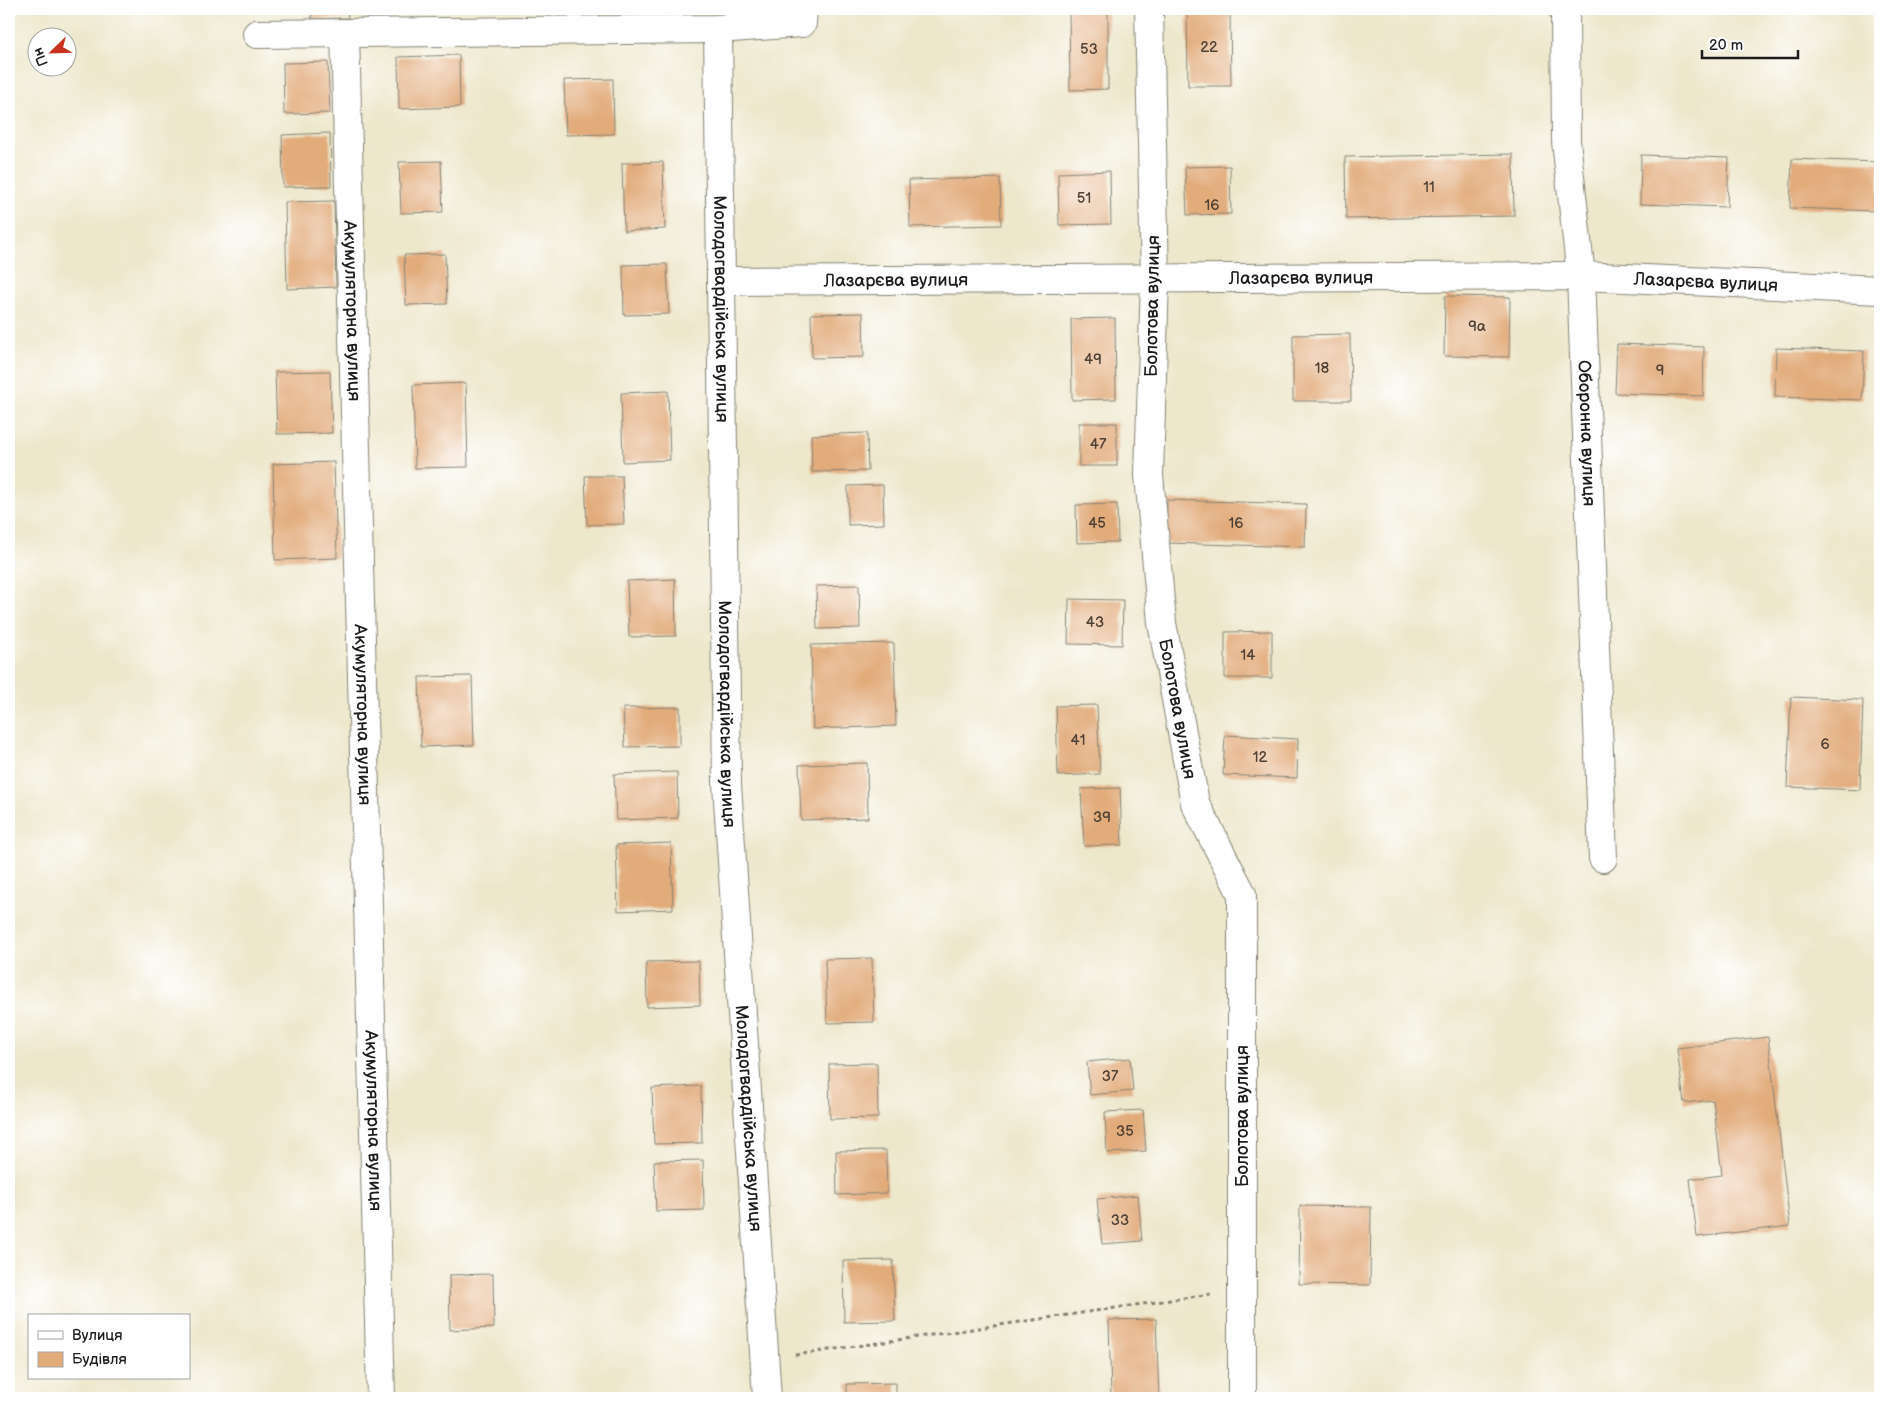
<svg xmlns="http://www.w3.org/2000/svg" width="1889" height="1407" font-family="'Balsamiq Sans',sans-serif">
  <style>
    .building { fill: #e2ab7a }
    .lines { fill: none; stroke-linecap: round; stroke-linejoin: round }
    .minor-casing { stroke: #848274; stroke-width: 30 }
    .path { stroke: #848274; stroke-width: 3; stroke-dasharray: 4 4; stroke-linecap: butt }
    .minor { stroke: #fff; stroke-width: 28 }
    .labels { text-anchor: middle; stroke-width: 4.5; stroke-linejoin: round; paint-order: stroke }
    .number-label { font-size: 15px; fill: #4e4034 }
    .street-label { font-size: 18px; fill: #1c1c1c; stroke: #fff }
  </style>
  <rect width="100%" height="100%" fill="#fff"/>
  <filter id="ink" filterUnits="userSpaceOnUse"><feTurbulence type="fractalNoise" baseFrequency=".02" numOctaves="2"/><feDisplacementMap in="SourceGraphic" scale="10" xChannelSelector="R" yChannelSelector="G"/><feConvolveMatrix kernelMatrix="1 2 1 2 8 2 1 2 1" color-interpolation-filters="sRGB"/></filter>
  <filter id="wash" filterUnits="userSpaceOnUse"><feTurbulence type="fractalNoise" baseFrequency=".0096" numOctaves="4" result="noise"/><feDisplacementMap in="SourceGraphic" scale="20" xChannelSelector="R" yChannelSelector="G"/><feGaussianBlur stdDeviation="1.12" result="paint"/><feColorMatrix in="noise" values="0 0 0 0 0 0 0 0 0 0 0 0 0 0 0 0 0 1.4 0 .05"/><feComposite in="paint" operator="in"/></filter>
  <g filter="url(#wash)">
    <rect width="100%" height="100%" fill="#ede7cb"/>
    <g id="blocks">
      <g class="building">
        <polygon points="311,9 347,9 348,18 312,19"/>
        <polygon points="1069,9 1108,9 1108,89 1070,90"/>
        <polygon points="1187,9 1230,9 1231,86 1188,86"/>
        <polygon points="459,55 460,107 399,109 398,57"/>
        <polygon points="328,62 330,113 284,114 283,63"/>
        <polygon points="613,79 614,134 566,135 564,80"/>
        <polygon points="330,133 331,186 283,187 282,135"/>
        <polygon points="1513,154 1514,216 1346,219 1345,157"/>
        <polygon points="1641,155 1729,158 1727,207 1640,204"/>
        <polygon points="1792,159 1879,162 1878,211 1790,208"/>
        <polygon points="441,161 443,212 401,213 399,162"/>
        <polygon points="663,162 665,229 624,231 622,163"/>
        <polygon points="1230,166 1231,214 1187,215 1185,167"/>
        <polygon points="1110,171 1111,224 1059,225 1058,173"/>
        <polygon points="1000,178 1001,225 910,227 909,180"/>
        <polygon points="334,201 336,287 287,289 285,202"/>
        <polygon points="445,254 447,304 406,305 404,255"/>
        <polygon points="667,264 669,314 624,315 623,265"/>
        <polygon points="1445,296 1510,297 1509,357 1444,356"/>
        <polygon points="863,313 864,357 812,358 811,314"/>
        <polygon points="1115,318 1116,399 1072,400 1071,319"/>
        <polygon points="1350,334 1351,401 1293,401 1293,335"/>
        <polygon points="1617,344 1704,347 1703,396 1615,393"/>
        <polygon points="1776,348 1864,351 1862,400 1775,397"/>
        <polygon points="330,371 332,433 277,434 275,372"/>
        <polygon points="466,383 468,467 415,468 413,385"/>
        <polygon points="668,391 670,460 623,462 621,393"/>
        <rect x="1079" y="423" width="38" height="43"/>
        <polygon points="867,433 868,471 812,472 811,435"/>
        <polygon points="334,462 337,558 275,560 273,464"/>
        <polygon points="585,476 622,476 624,524 587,525"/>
        <polygon points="883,485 884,524 848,525 848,486"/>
        <polygon points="1167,500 1306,504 1305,547 1166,543"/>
        <polygon points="1117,504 1118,542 1077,543 1076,505"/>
        <polygon points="675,579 676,636 629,637 627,581"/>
        <polygon points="859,585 860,628 817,629 816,586"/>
        <polygon points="1069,599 1123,600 1122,645 1068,644"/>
        <polygon points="1272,631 1272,678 1225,678 1225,632"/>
        <polygon points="894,643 896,726 813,729 811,645"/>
        <polygon points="472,676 474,745 421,747 419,677"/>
        <polygon points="1791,697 1863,700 1860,790 1787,787"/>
        <polygon points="1097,705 1100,774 1058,776 1056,706"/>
        <polygon points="680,707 680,746 625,747 623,708"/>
        <polygon points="1225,735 1298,739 1297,778 1223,775"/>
        <polygon points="867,763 868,818 801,820 799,765"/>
        <polygon points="677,772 678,818 616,820 614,774"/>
        <polygon points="1120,788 1122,845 1084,846 1081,789"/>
        <polygon points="671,843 673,909 618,911 616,845"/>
        <polygon points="872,958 874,1022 827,1023 825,959"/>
        <polygon points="699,961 700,1005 647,1007 646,962"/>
        <polygon points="1768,1037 1790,1226 1697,1237 1690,1179 1722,1175 1713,1100 1684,1103 1677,1048"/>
        <polygon points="1130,1058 1133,1091 1090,1095 1087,1062"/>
        <polygon points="877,1063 878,1118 830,1119 829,1064"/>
        <polygon points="701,1086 702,1143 654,1144 652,1088"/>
        <polygon points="1143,1110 1146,1151 1107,1153 1105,1112"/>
        <polygon points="886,1150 887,1193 837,1195 836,1151"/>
        <polygon points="703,1160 704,1210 656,1211 654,1161"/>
        <polygon points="1138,1195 1142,1241 1102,1244 1097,1199"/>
        <polygon points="1300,1206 1371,1207 1370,1285 1299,1284"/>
        <polygon points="893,1260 895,1321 844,1322 843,1261"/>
        <polygon points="493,1274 494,1328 450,1330 449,1275"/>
        <polygon points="1156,1319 1159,1398 1111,1398 1109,1320"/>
        <polygon points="896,1383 896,1398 847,1398 847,1384"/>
      </g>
    </g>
  </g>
  <g filter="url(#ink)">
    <use href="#blocks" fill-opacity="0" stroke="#848274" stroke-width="1"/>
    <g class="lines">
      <g class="minor-casing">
        <g id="minor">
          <path id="s1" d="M 1149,9 L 1155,278 L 1149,475 L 1162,623 L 1195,803 L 1242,894 L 1242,1398"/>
          <path id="s2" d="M 1565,9 L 1566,141 L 1581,276 L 1603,858"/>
          <path id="s3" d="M 718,29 L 727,784 L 767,1398"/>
          <path id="s4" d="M 345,33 L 381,1398"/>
          <polyline points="257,34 718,29 802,23 803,9"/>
          <path id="s5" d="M 721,281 L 1581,276 L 1880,290"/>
        </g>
      </g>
      <polyline class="path" points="795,1355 1211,1294"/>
      <use href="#minor" class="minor"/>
    </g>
  </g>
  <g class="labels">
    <g class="number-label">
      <text x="1209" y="52">22</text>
      <text x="1089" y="54">53</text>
      <text x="1429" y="192">11</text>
      <text x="1084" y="203">51</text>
      <text x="1212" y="210">16</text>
      <text x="1477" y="331">9а</text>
      <text x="1093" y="364">49</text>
      <text x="1322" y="373">18</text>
      <text x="1660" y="375">9</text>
      <text x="1098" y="449">47</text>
      <text x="1097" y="528">45</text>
      <text x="1236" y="528">16</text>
      <text x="1095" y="627">43</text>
      <text x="1248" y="660">14</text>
      <text x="1078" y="745">41</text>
      <text x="1825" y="749">6</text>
      <text x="1260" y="762">12</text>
      <text x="1102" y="822">39</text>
      <text x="1110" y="1081">37</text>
      <text x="1125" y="1136">35</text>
      <text x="1120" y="1225">33</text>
    </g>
    <g class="street-label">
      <text dy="6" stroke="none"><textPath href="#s5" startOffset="580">Лазарєва вулиця</textPath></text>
      <text dy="6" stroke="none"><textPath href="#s5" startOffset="175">Лазарєва вулиця</textPath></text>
      <text dy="6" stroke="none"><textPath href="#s5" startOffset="985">Лазарєва вулиця</textPath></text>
      <text transform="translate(1152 306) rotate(-89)" y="6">Болотова вулиця</text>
      <text dy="6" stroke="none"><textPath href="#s3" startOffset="280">Молодогвардійська вулиця</textPath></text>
      <text dy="6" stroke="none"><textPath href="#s4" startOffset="278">Акумуляторна вулиця</textPath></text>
      <text dy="6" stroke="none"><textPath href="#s2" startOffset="425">Оборонна вулиця</textPath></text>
      <text dy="6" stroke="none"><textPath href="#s1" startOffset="702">Болотова вулиця</textPath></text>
      <text dy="6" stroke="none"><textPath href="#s3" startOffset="685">Молодогвардійська вулиця</textPath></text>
      <text dy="6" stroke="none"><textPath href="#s4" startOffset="682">Акумуляторна вулиця</textPath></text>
      <text transform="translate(1242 1116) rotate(-90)" y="6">Болотова вулиця</text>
      <text dy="6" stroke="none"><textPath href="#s3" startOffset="1090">Молодогвардійська вулиця</textPath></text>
      <text dy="6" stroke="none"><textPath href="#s4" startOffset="1088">Акумуляторна вулиця</textPath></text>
    </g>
  </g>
  <rect width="1889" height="1407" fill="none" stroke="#fff" stroke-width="30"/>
  <rect x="28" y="1314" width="162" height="65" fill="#ffffff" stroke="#a4a4a4"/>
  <rect x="38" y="1331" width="25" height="8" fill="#ffffff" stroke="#a4a4a4"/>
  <text x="72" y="1340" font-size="15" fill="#1c1c1c">Вулиця</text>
  <rect x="38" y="1352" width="25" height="15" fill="#e2ab7a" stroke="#a4a4a4"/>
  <text x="72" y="1364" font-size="15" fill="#1c1c1c">Будівля</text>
  <g transform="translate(52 52) rotate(247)"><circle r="24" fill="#ffffff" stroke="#a4a4a4"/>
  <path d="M0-4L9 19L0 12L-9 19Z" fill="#c8321e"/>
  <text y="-8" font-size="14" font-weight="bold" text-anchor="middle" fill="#1c1c1c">Пн</text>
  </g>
  <path d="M1702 50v8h96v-8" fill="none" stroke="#1c1c1c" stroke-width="2.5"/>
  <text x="1709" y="50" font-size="15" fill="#1c1c1c" stroke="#ffffff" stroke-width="4" paint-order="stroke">20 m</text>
</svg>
